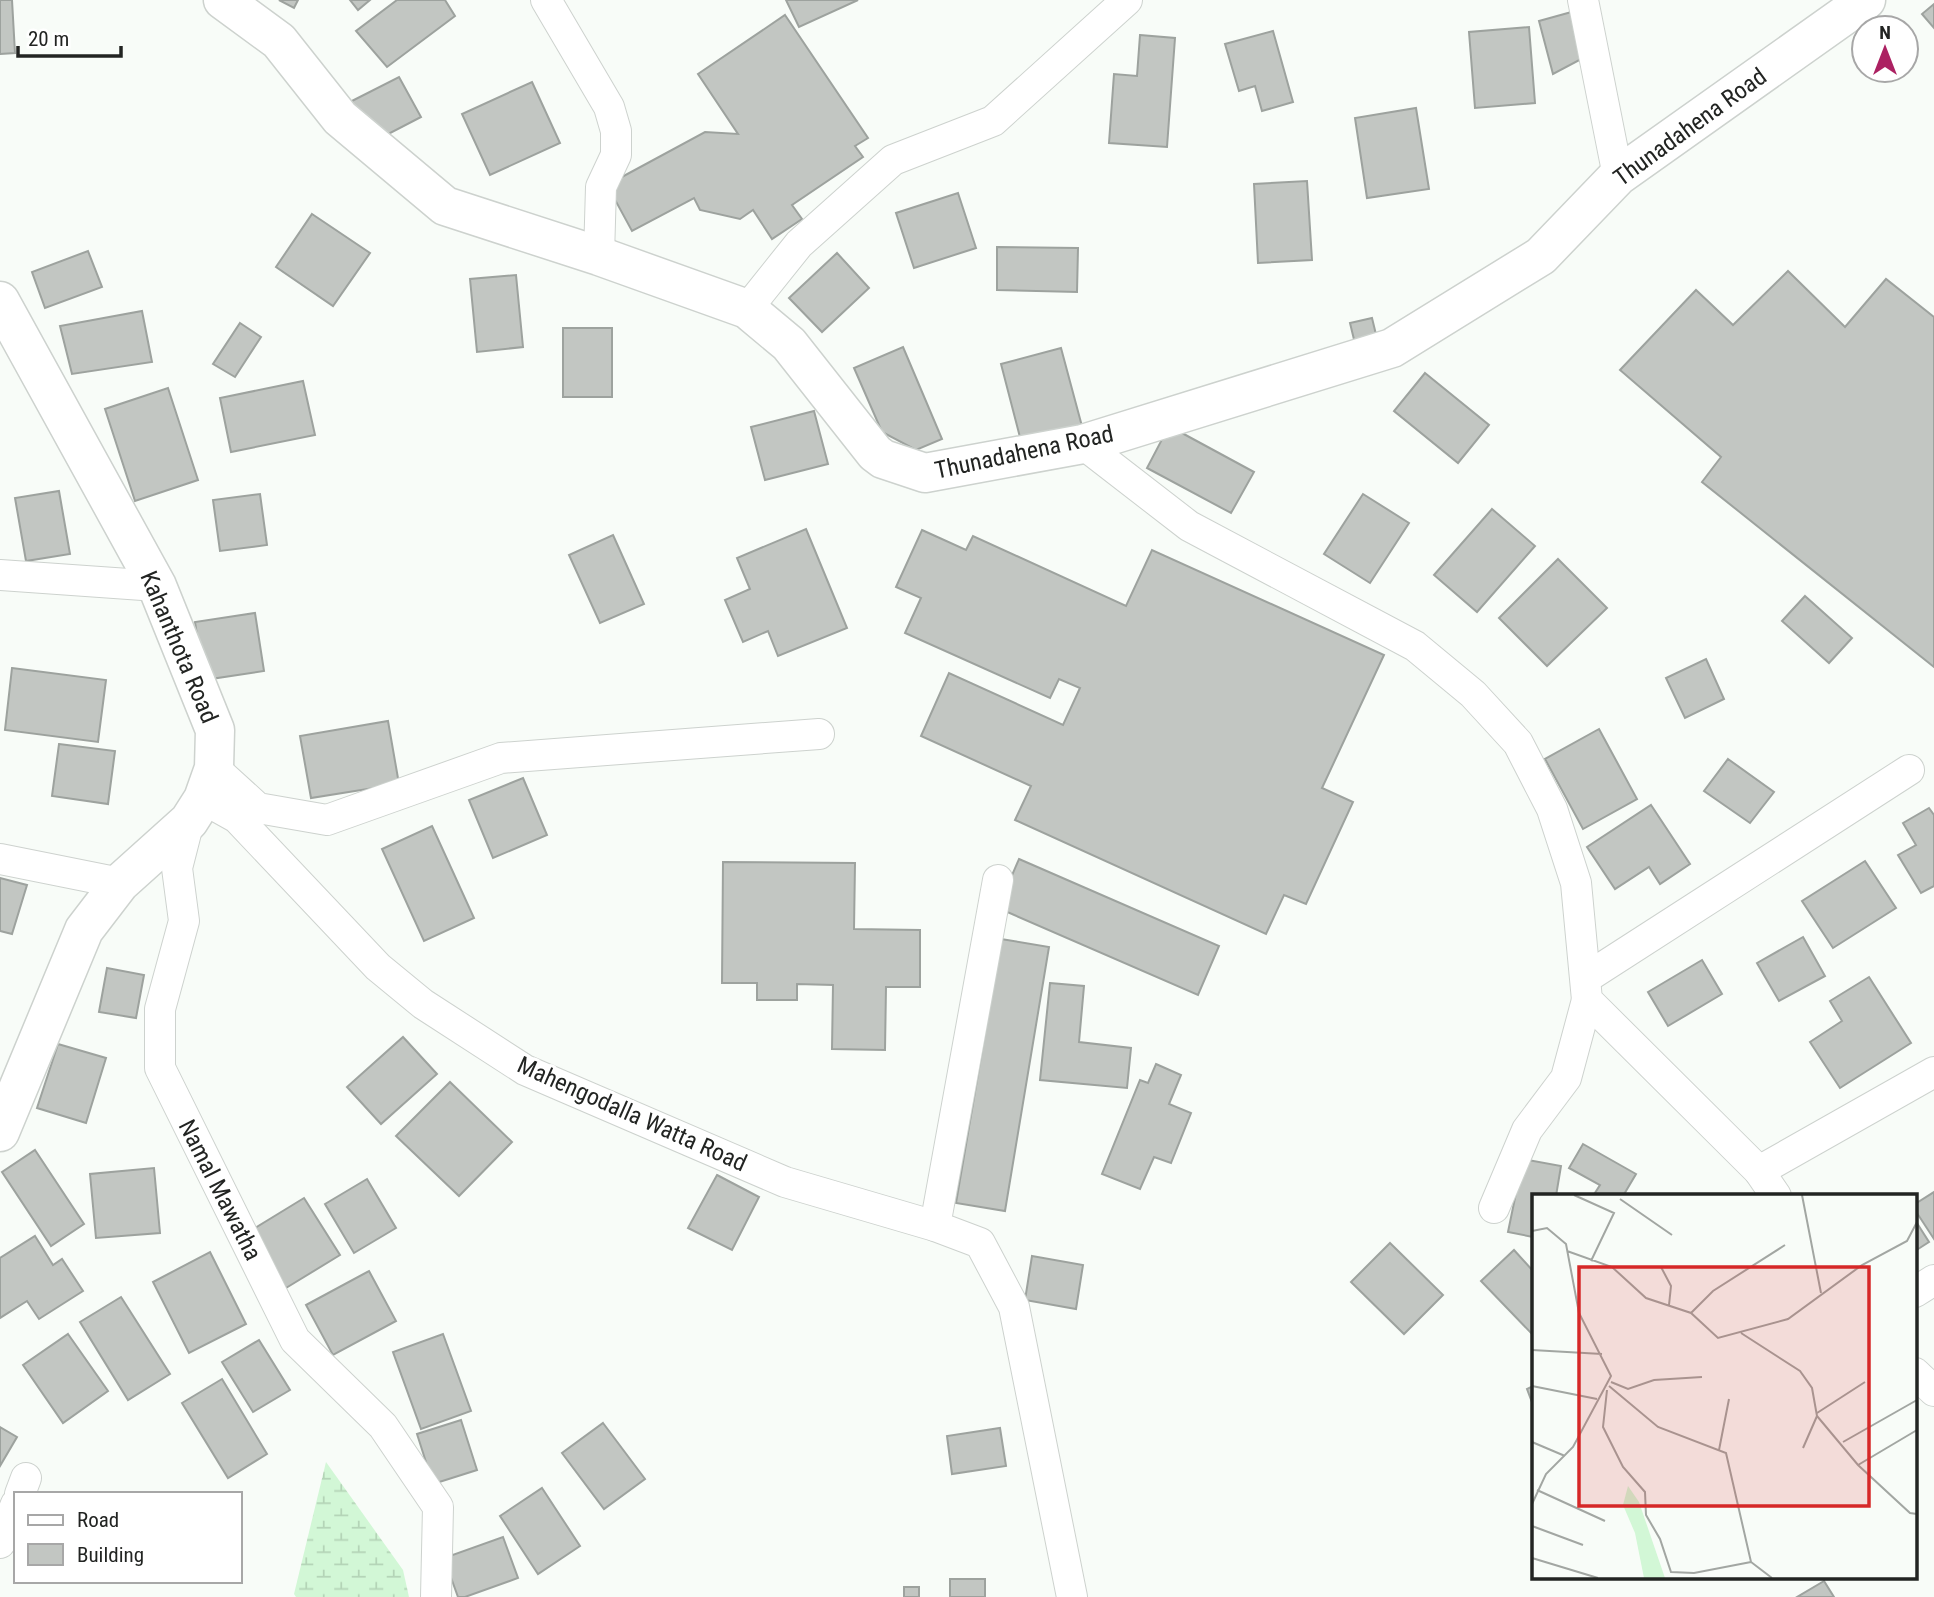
<svg xmlns="http://www.w3.org/2000/svg" width="1934" height="1597" font-family="'Roboto Condensed',sans-serif">
  <style>
    .wetland { fill: url(#wetland-marsh) }
    .building { fill: #c2c6c2; stroke: #9da29e; stroke-width: 2 }
    .lines { fill: none; stroke-linecap: round; stroke-linejoin: round }
    .street-casing { stroke: #cdd2ce; stroke-width: 32 }
    .secondary-casing { stroke: #cdd2ce; stroke-width: 41 }
    .street { stroke: #fff; stroke-width: 30 }
    .secondary { stroke: #fff; stroke-width: 38 }
    .labels { text-anchor: middle; stroke-width: 6; stroke-linejoin: round; paint-order: stroke }
    .street-label { font-size: 24px; fill: #222422; stroke: #fff }
    .inset-road { fill: none; stroke: #a2a6a2; stroke-width: 2 }
    .view { fill: #d62828; fill-opacity: 0.15; stroke: #d62828; stroke-width: 3.5 }
    .inset-edge { fill: none; stroke: #222422; stroke-width: 3.5 }
  </style>
  <defs>
    <pattern id="wetland-marsh" width="20" height="14" patternUnits="userSpaceOnUse" patternTransform="scale(1.75)"><rect width="20" height="14" fill="#d2f7d6"/><path d="M1 5h8M5 5V1M11 12h8M15 12V8" fill="none" stroke="#b4d4b7"/></pattern>
  </defs>
  <rect width="100%" height="100%" fill="#f8fcf8"/>
  <polygon class="wetland" points="326,1462 403,1570 409,1597 296,1597 294,1594"/>
  <g class="building">
    <polygon points="0,0 12,0 15,53 0,54"/>
    <polygon points="279,0 298,0 294,8"/>
    <polygon points="350,0 370,0 358,10"/>
    <polygon points="397,0 445,0 455,16 387,67 356,31"/>
    <polygon points="786,0 858,0 799,27"/>
    <polygon points="1934,4 1934,28 1922,14"/>
    <polygon points="1575,11 1587,56 1553,74 1539,21"/>
    <polygon points="785,15 868,138 855,146 863,157 792,205 802,219 772,239 753,210 740,219 700,210 694,198 632,231 607,185 705,132 738,134 698,74"/>
    <polygon points="1529,27 1535,103 1475,108 1469,32"/>
    <polygon points="1273,31 1293,102 1262,111 1255,86 1239,91 1225,44"/>
    <polygon points="1140,35 1175,38 1167,147 1109,143 1114,74 1137,76"/>
    <polygon points="399,77 421,117 371,143 346,104"/>
    <polygon points="532,82 560,143 490,175 462,114"/>
    <polygon points="1416,108 1429,189 1367,198 1355,118"/>
    <polygon points="1307,181 1312,260 1258,263 1254,184"/>
    <polygon points="958,193 976,248 914,268 896,213"/>
    <polygon points="312,214 370,253 333,306 276,267"/>
    <polygon points="997,247 1078,248 1077,292 997,290"/>
    <polygon points="88,251 102,287 45,308 32,272"/>
    <polygon points="837,253 869,288 822,332 789,298"/>
    <polygon points="1788,271 1845,327 1886,279 1934,317 1934,667 1702,482 1721,457 1620,370 1696,290 1733,325"/>
    <polygon points="516,275 523,347 477,352 470,279"/>
    <polygon points="142,311 152,362 72,374 60,326"/>
    <polygon points="1372,318 1380,351 1358,356 1350,323"/>
    <polygon points="240,323 261,337 235,377 213,364"/>
    <rect x="563" y="328" width="49" height="69"/>
    <polygon points="903,347 942,439 916,450 882,432 854,368"/>
    <polygon points="1061,348 1083,430 1022,445 1001,364"/>
    <polygon points="1425,373 1489,425 1458,463 1394,411"/>
    <polygon points="303,381 315,435 231,452 220,398"/>
    <polygon points="168,388 198,480 135,501 105,409"/>
    <polygon points="814,411 828,464 765,480 751,427"/>
    <polygon points="1169,426 1254,472 1231,513 1147,468"/>
    <polygon points="59,491 70,554 26,561 15,498"/>
    <polygon points="260,494 267,545 220,551 213,500"/>
    <polygon points="1363,494 1409,523 1370,583 1324,554"/>
    <polygon points="1492,509 1535,546 1477,612 1434,575"/>
    <polygon points="806,529 847,628 778,656 768,631 743,642 725,600 750,589 737,558"/>
    <polygon points="922,530 966,550 973,536 1126,606 1152,550 1384,655 1322,788 1353,802 1306,904 1284,895 1266,934 1015,820 1031,786 921,736 949,673 1063,725 1080,688 1059,679 1050,698 905,633 921,598 896,587"/>
    <polygon points="613,535 644,604 600,623 569,555"/>
    <polygon points="1558,559 1607,608 1547,666 1499,618"/>
    <polygon points="1805,596 1852,638 1829,663 1782,621"/>
    <polygon points="255,613 264,671 204,680 195,622"/>
    <polygon points="1706,659 1724,699 1685,718 1666,678"/>
    <polygon points="12,668 106,680 98,742 5,730"/>
    <polygon points="388,721 399,784 311,798 300,736"/>
    <polygon points="1599,729 1637,799 1583,829 1545,759"/>
    <polygon points="59,744 115,751 108,804 52,796"/>
    <polygon points="1728,759 1774,792 1750,823 1704,791"/>
    <polygon points="523,778 547,835 493,858 469,800"/>
    <polygon points="1651,805 1690,864 1660,884 1649,867 1615,889 1587,847"/>
    <polygon points="1929,808 1934,815 1934,886 1921,893 1898,855 1916,845 1903,823"/>
    <polygon points="432,826 474,918 424,941 382,849"/>
    <polygon points="1019,859 1219,946 1198,995 998,908"/>
    <polygon points="1865,861 1896,908 1833,948 1802,901"/>
    <polygon points="723,862 855,863 854,929 920,930 920,987 886,987 885,1050 832,1049 833,985 797,984 797,1000 757,1000 757,983 722,983"/>
    <polygon points="0,878 27,885 12,934 0,931"/>
    <polygon points="1803,937 1825,976 1779,1001 1757,963"/>
    <polygon points="1001,939 1049,947 1005,1211 956,1203"/>
    <polygon points="1702,960 1722,994 1668,1026 1648,992"/>
    <polygon points="107,968 144,975 136,1018 99,1012"/>
    <polygon points="1869,977 1911,1043 1840,1088 1810,1042 1842,1021 1830,1001"/>
    <polygon points="1050,983 1084,986 1079,1042 1131,1048 1127,1088 1040,1080"/>
    <polygon points="403,1037 437,1074 381,1124 347,1087"/>
    <polygon points="58,1044 106,1058 86,1123 37,1108"/>
    <polygon points="1156,1064 1181,1075 1169,1104 1191,1113 1171,1163 1154,1157 1140,1189 1102,1174 1140,1080 1148,1083"/>
    <polygon points="450,1082 512,1142 459,1196 396,1136"/>
    <polygon points="1583,1144 1636,1174 1623,1196 1593,1196 1600,1185 1569,1168"/>
    <polygon points="35,1150 84,1224 51,1246 2,1172"/>
    <polygon points="1523,1159 1561,1166 1556,1196 1533,1196 1533,1237 1508,1232"/>
    <polygon points="154,1168 160,1233 96,1238 90,1174"/>
    <polygon points="717,1175 759,1197 732,1250 688,1228"/>
    <polygon points="367,1179 396,1228 354,1253 325,1204"/>
    <polygon points="1934,1192 1934,1239 1915,1210 1915,1204"/>
    <polygon points="304,1198 340,1255 286,1288 250,1231"/>
    <polygon points="1915,1220 1929,1242 1915,1251"/>
    <polygon points="35,1236 53,1265 62,1259 83,1291 39,1319 27,1301 0,1318 0,1258"/>
    <polygon points="1390,1243 1443,1295 1404,1334 1351,1282"/>
    <polygon points="1514,1250 1533,1271 1533,1335 1481,1281"/>
    <polygon points="210,1252 246,1324 189,1353 153,1282"/>
    <polygon points="1032,1256 1083,1265 1076,1309 1025,1300"/>
    <polygon points="369,1271 396,1321 333,1355 306,1305"/>
    <polygon points="121,1297 170,1374 128,1400 80,1322"/>
    <polygon points="68,1334 108,1391 63,1423 23,1365"/>
    <polygon points="443,1334 471,1411 421,1429 393,1352"/>
    <polygon points="259,1340 290,1390 253,1412 222,1362"/>
    <polygon points="222,1379 267,1454 228,1478 182,1403"/>
    <polygon points="1533,1386 1533,1405 1527,1389"/>
    <polygon points="461,1420 477,1470 433,1484 417,1434"/>
    <polygon points="603,1423 645,1479 604,1509 562,1453"/>
    <polygon points="0,1427 17,1437 0,1466"/>
    <polygon points="1000,1428 1006,1466 952,1474 947,1436"/>
    <polygon points="542,1488 580,1546 538,1574 500,1516"/>
    <polygon points="503,1537 518,1578 465,1597 458,1597 444,1558"/>
    <rect x="950" y="1579" width="35" height="18"/>
    <polygon points="1824,1581 1834,1597 1797,1597"/>
    <rect x="904" y="1587" width="15" height="10"/>
  </g>
  <g class="lines">
    <g class="street-casing">
      <g id="street">
        <polyline points="546,0 609,107 616,131 616,155 601,187 599,256"/>
        <polyline points="1583,0 1618,176"/>
        <polyline points="747,309 799,244 893,160 993,121 1127,0"/>
        <polyline points="1083,444 1189,526 1415,646 1473,694 1518,743 1552,809 1576,883 1587,1000 1759,1171 1776,1196"/>
        <polyline points="0,575 157,586"/>
        <polyline points="214,768 258,808 327,820 501,758 819,734"/>
        <polyline points="203,799 237,818 378,967 423,1004 525,1070 785,1182 935,1226 980,1243 1014,1307 1072,1597"/>
        <polyline points="189,821 177,868 184,921 160,1009 160,1068 295,1340 383,1426 438,1507 436,1597"/>
        <polyline points="0,859 120,883"/>
        <polyline points="1586,978 1909,770"/>
        <polyline points="1759,1171 1934,1072"/>
        <polyline points="1494,1208 1527,1130 1566,1078 1587,1000"/>
        <polyline points="935,1226 998,880"/>
        <polyline points="1915,1292 1934,1280"/>
        <polyline points="1915,1373 1934,1391"/>
        <polyline points="20,1494 26,1478"/>
        <polyline points="0,1543 16,1504"/>
      </g>
    </g>
    <g class="secondary-casing">
      <g id="secondary">
        <polyline points="223,0 279,41 340,118 445,206 599,256 747,309 789,344 875,453 883,459 925,473 1083,444 1392,348 1541,256 1618,176 1866,0"/>
        <polyline points="0,301 157,586 215,730 214,768 203,799 189,821 120,883 84,930 0,1132"/>
      </g>
    </g>
    <use href="#street" class="street"/>
    <use href="#secondary" class="secondary"/>
  </g>
  <g class="labels">
    <g class="street-label">
      <text transform="translate(1690 127) rotate(-36)" y="8">Thunadahena Road</text>
      <text transform="translate(1024 452) rotate(-12)" y="8">Thunadahena Road</text>
      <text transform="translate(179 647) rotate(67)" y="8">Kahanthota Road</text>
      <text transform="translate(632 1114) rotate(24)" y="8">Mahengodalla Watta Road</text>
      <text transform="translate(220 1190) rotate(63)" y="8">Namal Mawatha</text>
    </g>
  </g>
  <g transform="translate(1532 1194)">
    <rect width="385" height="385" fill="#f8fcf8"/>
    <path d="M 96,292 L 107,308 L 133,384 L 112,384 L 103,339 L 91,311 Z" fill="#d2f7d6"/>
    <path class="inset-road" d="M 42,1 L 82,19 L 59,67M 270,1 L 289,99M 88,5 L 140,41M 0,37 L 15,34 L 34,50 L 47,119 L 79,182 L 41,253 L 14,280 L 0,310M 35,57 L 80,73 L 114,104 L 159,119 L 186,144 L 256,125 L 330,71 L 375,47 L 385,28M 129,73 L 139,92 L 137,111M 159,119 L 181,97 L 253,51M 209,139 L 268,177 L 280,194 L 285,222 L 326,271 L 378,319 L 385,320M 0,156 L 70,160M 79,188 L 96,195 L 122,186 L 170,183M 0,192 L 65,205M 77,192 L 126,233 L 194,259 L 219,368 L 240,384M 75,196 L 71,233 L 91,273 L 113,298 L 114,321 L 128,345 L 139,378 L 162,379 L 219,368M 285,219 L 333,188M 0,248 L 33,262M 311,248 L 385,206M 271,254 L 285,222M 187,256 L 197,205M 326,271 L 385,236M 5,296 L 73,327M 0,332 L 51,351M 0,364 L 66,384"/>
    <path class="view" d="M 47,73 L 337,73 L 337,312 L 47,312 Z"/>
    <rect width="385" height="385" class="inset-edge"/>
  </g>
  <rect x="14" y="1492" width="228" height="91" fill="#ffffff" stroke="#a7a7a7" stroke-width="2"/>
  <rect x="28" y="1515" width="35" height="10" fill="#ffffff" stroke="#a7a7a7" stroke-width="2"/>
  <text x="77" y="1527" font-size="21" fill="#222422">Road</text>
  <rect x="28" y="1544" width="35" height="21" fill="#c2c6c2" stroke="#a7a7a7" stroke-width="2"/>
  <text x="77" y="1562" font-size="21" fill="#222422">Building</text>
  <g transform="translate(1885 49)"><circle r="33" fill="#ffffff" stroke="#a7a7a7" stroke-width="2"/>
  <path d="M0-5L12 26L0 18L-12 26Z" fill="#ac2162"/>
  <text y="-10" font-size="19" font-weight="bold" text-anchor="middle" fill="#222422">N</text>
  </g>
  <path d="M18 46v10h103v-10" fill="none" stroke="#222422" stroke-width="3.5"/>
  <text x="28" y="46" font-size="21" fill="#222422" stroke="#ffffff" stroke-width="5" paint-order="stroke">20 m</text>
</svg>
